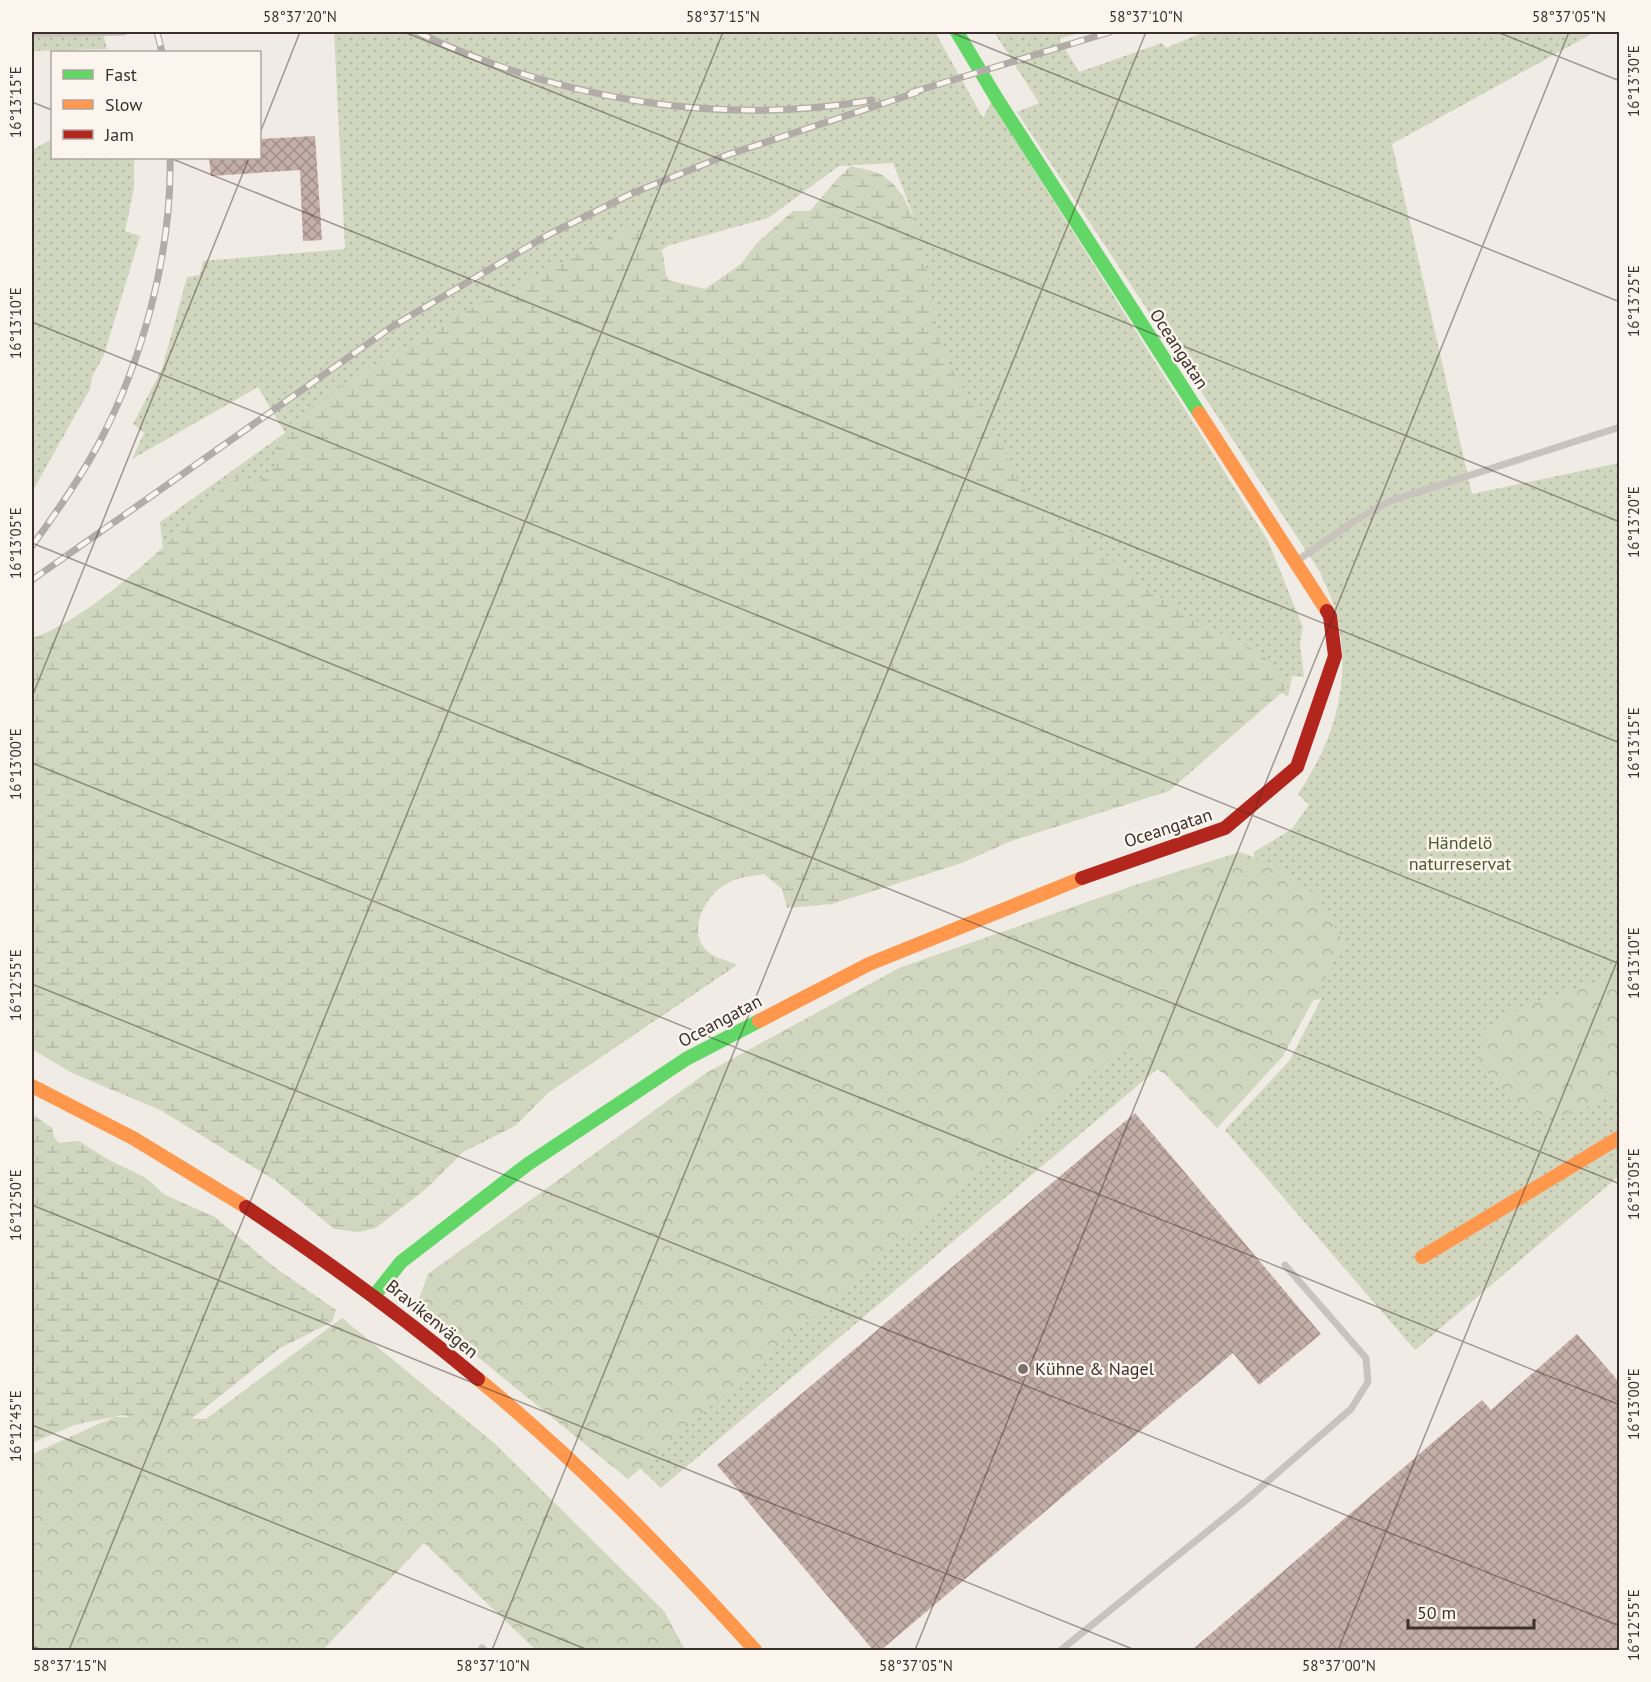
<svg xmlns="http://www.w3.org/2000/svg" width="1651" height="1682" font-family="'PT Sans',sans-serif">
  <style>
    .grass { fill: url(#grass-dots) }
    .forest { fill: url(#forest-crowns) }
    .wetland { fill: url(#wetland-marsh) }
    .building { fill: url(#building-cross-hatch) }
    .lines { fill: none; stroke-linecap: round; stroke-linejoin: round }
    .lane { stroke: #c9c3be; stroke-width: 7 }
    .fast { stroke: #63d668; stroke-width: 14 }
    .slow { stroke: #ff974d; stroke-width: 14 }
    .jam { stroke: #b3261e; stroke-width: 14 }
    .rail-casing { stroke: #b1aca8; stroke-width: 7 }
    .rail { stroke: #fbf5ee; stroke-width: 4.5; stroke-dasharray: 14; stroke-linecap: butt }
    .ticks { fill: none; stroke: #3b302b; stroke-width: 1.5; stroke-opacity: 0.45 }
    .poi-dot { fill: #7a716c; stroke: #fbf5ee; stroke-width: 2 }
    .labels { text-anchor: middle; stroke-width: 5; stroke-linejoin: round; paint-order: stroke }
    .street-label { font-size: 18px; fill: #3b302b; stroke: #fbf5ee }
    .park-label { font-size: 18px; fill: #4a5a2e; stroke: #fbf5ee }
    .poi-label { font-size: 18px; fill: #3b302b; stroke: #fbf5ee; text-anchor: start }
    .neatline { fill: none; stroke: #3b302b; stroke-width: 2 }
    .ticks-label { font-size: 15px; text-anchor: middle; fill: #3b302b }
  </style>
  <defs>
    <pattern id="grass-dots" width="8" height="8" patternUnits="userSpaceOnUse" patternTransform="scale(1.5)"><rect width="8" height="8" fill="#d1d6bf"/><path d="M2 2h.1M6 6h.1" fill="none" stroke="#b4b8a4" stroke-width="1.8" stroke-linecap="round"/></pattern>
    <pattern id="forest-crowns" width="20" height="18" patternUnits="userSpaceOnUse" patternTransform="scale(1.5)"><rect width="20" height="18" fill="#d1d6bf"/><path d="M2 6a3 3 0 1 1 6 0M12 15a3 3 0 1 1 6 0" fill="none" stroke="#b4b8a4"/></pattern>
    <pattern id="wetland-marsh" width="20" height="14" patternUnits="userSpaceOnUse" patternTransform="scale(1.5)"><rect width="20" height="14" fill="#d1d6bf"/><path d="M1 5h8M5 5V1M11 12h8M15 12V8" fill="none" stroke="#b4b8a4"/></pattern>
    <pattern id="building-cross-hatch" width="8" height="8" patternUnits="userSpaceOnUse" patternTransform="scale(1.5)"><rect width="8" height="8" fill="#c3afa7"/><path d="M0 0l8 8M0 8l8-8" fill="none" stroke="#a08f88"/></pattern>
  </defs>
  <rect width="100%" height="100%" fill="#f0ebe5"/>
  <g class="grass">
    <polygon points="32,32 103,32 107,49 32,51"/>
    <polygon points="334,32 935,32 983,118 991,102 1268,541 1303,627 1300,643 1304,677 1292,676 1288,697 1076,546 1013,484 935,350 923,259 912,212 893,163 839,166 768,218 667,246 635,271 163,550 160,522 285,433 258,387 132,459 144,433 133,424 162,369 187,277 200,275 203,261 345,249"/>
    <path d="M 994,32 L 1082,32 L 1059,39 L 1079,72 L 1162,43 L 1166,48 L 1204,32 L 1595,32 L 1392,144 L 1472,494 L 1619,463 L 1619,1176 L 1415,1350 L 1225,1130 L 1290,1060 L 1321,999 L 1219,1017 L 661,1488 L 449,1285 L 1253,882 L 1254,852 L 1292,829 L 1309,805 L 1298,794 C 1335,739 1352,682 1337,615 C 1333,601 1326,586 1320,572 L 1017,112 L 1039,103 Z"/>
    <polygon points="52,139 52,158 134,158 134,188 125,231 140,236 104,355 92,377 90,389 32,492 32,150"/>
  </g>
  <g class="forest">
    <polygon points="1240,852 1281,867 1318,897 1344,943 1283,1056 1217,1128 1165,1074 1120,1049 628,1479 416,1307 428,1274 706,1073 899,968 1138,884"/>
    <polygon points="1619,976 1619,1092 1570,1115 1531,1115 1505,1095 1477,1058 1484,1030 1526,1004"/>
    <polygon points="342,1318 494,1443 664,1611 685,1650 536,1650 424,1543 323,1650 32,1650 32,1454 114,1417 206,1419"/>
  </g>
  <g class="wetland">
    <path d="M 851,166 C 861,169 873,170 882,175 C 929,204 926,302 943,350 C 954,381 979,408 996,435 C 1005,449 1010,465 1018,480 C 1040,515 1074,532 1107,556 C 1138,579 1168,606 1202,624 C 1234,641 1272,651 1289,686 L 1169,791 L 1011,841 L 962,863 L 832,904 L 787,908 L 782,889 L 764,874 C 753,876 738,877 728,883 C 707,893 687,928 705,949 C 713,958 727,960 737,965 L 548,1093 L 515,1126 L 463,1152 L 427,1188 L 376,1228 L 359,1232 L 334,1229 L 276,1181 L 160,1110 L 72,1073 L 32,1049 L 32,638 C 78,625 152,559 188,524 C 207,506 214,490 239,478 L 258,483 L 277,465 L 274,450 L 288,435 L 292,421 L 350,380 L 447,321 L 626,229 C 637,234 657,239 662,252 C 665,261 664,270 668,280 L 705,289 L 741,264 L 757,243 L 793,211 L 810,211 L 838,178 Z"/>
    <polygon points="32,1114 52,1128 54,1137 59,1143 79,1141 107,1159 146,1178 165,1195 215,1217 273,1266 336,1310 332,1322 280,1348 191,1419 149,1423 123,1415 74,1425 32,1443"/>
  </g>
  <g class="building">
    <polygon points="315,136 322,240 303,241 300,170 211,176 209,158 260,158 260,139"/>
    <polygon points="1135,1113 1321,1334 1259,1385 1233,1353 881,1650 873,1650 717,1465"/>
    <polygon points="1577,1334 1620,1383 1620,1650 1192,1650 1482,1400 1491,1410"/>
  </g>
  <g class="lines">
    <g class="lane">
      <polyline points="32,34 124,32"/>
      <polyline points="1298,560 1356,520 1390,501 1620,427"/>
      <polyline points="482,1648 484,1650"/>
      <polyline points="1061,1650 1245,1501 1351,1409 1368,1382 1366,1358 1285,1265"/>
    </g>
    <g class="fast">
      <polyline points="957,32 997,99 1199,413"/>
      <polyline points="374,1296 401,1262 528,1164 686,1059 759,1021"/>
    </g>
    <g class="slow">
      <polyline points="1199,413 1327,611"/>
      <polyline points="759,1021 869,964 1082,878"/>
      <polyline points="32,1086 133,1138 246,1207"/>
      <polyline points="1422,1257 1620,1137"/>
      <path d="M 478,1379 C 578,1461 668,1554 755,1650"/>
    </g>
    <g class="jam">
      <polyline points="1082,878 1225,828 1297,767 1335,656 1330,616 1327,611"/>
      <path d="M 246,1207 C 327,1261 404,1317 478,1379"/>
    </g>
    <g class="rail-casing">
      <g id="rail">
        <polyline points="157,32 162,52"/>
        <path d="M 417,32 C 556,99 719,127 872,100"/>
        <polyline points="910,93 1110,32"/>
        <path d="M 32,546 C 56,513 80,479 99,443 C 143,360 172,251 170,158"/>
        <polyline points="32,580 393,326 548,235 633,193 727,155 918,92"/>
      </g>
    </g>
    <use href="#rail" class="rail"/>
  </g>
  <path class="ticks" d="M 404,32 L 1620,522M 950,32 L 1620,302M 1497,32 L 1620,81M 32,102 L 52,110M 260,133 L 300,32M 170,158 L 1620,743M 32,322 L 1620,964M 32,543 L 1620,1184M 32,697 L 249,158M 32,763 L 1620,1405M 32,984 L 1620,1626M 32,1205 L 1135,1650M 32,1425 L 588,1650M 32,1646 L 42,1650M 69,1650 L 723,32M 492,1650 L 1146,32M 915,1650 L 1569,32M 1338,1650 L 1620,954"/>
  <circle class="poi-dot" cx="1023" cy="1369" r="6"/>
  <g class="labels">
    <g class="street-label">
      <text transform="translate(1179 349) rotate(57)" y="6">Oceangatan</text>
      <text transform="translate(1168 828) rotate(-18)" y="6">Oceangatan</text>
      <text transform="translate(720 1021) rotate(-28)" y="6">Oceangatan</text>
      <text transform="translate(432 1319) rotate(39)" y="6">Bravikenvägen</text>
    </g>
    <g class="park-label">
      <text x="1460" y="849">Händelö<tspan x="1460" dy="21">naturreservat</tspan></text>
    </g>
    <g class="poi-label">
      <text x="1035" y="1375">Kühne &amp; Nagel</text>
    </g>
  </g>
  <rect width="1651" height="1682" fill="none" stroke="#fbf5ee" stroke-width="66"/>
  <rect x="51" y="51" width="210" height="108" fill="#fbf5ee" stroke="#aea6a0" stroke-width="1.5"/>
  <rect x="63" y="70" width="30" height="9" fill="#63d668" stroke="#aea6a0" stroke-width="1.5"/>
  <text x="105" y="81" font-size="18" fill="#3b302b">Fast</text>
  <rect x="63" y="100" width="30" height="9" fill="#ff974d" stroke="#aea6a0" stroke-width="1.5"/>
  <text x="105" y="111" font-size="18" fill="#3b302b">Slow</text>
  <rect x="63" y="130" width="30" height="9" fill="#b3261e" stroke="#aea6a0" stroke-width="1.5"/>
  <text x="105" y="141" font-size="18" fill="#3b302b">Jam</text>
  <path d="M1408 1619v9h126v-9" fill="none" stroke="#3b302b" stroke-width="3"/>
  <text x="1417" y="1619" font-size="18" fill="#3b302b" stroke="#fbf5ee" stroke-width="4.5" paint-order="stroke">50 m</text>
  <rect x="33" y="33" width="1585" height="1616" class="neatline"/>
  <g class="ticks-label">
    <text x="300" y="22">58°37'20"N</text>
    <text x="723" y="22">58°37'15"N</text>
    <text x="1146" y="22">58°37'10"N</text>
    <text x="1569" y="22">58°37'05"N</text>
    <text transform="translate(1634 81) rotate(-90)" y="5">16°13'30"E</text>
    <text transform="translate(16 102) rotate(-90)" y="5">16°13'15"E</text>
    <text transform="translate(1634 301) rotate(-90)" y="5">16°13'25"E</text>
    <text transform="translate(16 323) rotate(-90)" y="5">16°13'10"E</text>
    <text transform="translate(1634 522) rotate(-90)" y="5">16°13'20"E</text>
    <text transform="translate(16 543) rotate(-90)" y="5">16°13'05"E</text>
    <text transform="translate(1634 743) rotate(-90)" y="5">16°13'15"E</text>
    <text transform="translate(16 764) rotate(-90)" y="5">16°13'00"E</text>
    <text transform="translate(1634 963) rotate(-90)" y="5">16°13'10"E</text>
    <text transform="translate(16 985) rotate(-90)" y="5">16°12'55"E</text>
    <text transform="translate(1634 1184) rotate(-90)" y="5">16°13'05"E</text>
    <text transform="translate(16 1205) rotate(-90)" y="5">16°12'50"E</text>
    <text transform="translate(1634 1404) rotate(-90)" y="5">16°13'00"E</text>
    <text transform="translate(16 1426) rotate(-90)" y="5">16°12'45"E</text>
    <text transform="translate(1634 1625) rotate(-90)" y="5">16°12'55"E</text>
    <text x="70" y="1671">58°37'15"N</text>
    <text x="493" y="1671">58°37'10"N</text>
    <text x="916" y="1671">58°37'05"N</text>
    <text x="1339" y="1671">58°37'00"N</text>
  </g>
</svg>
